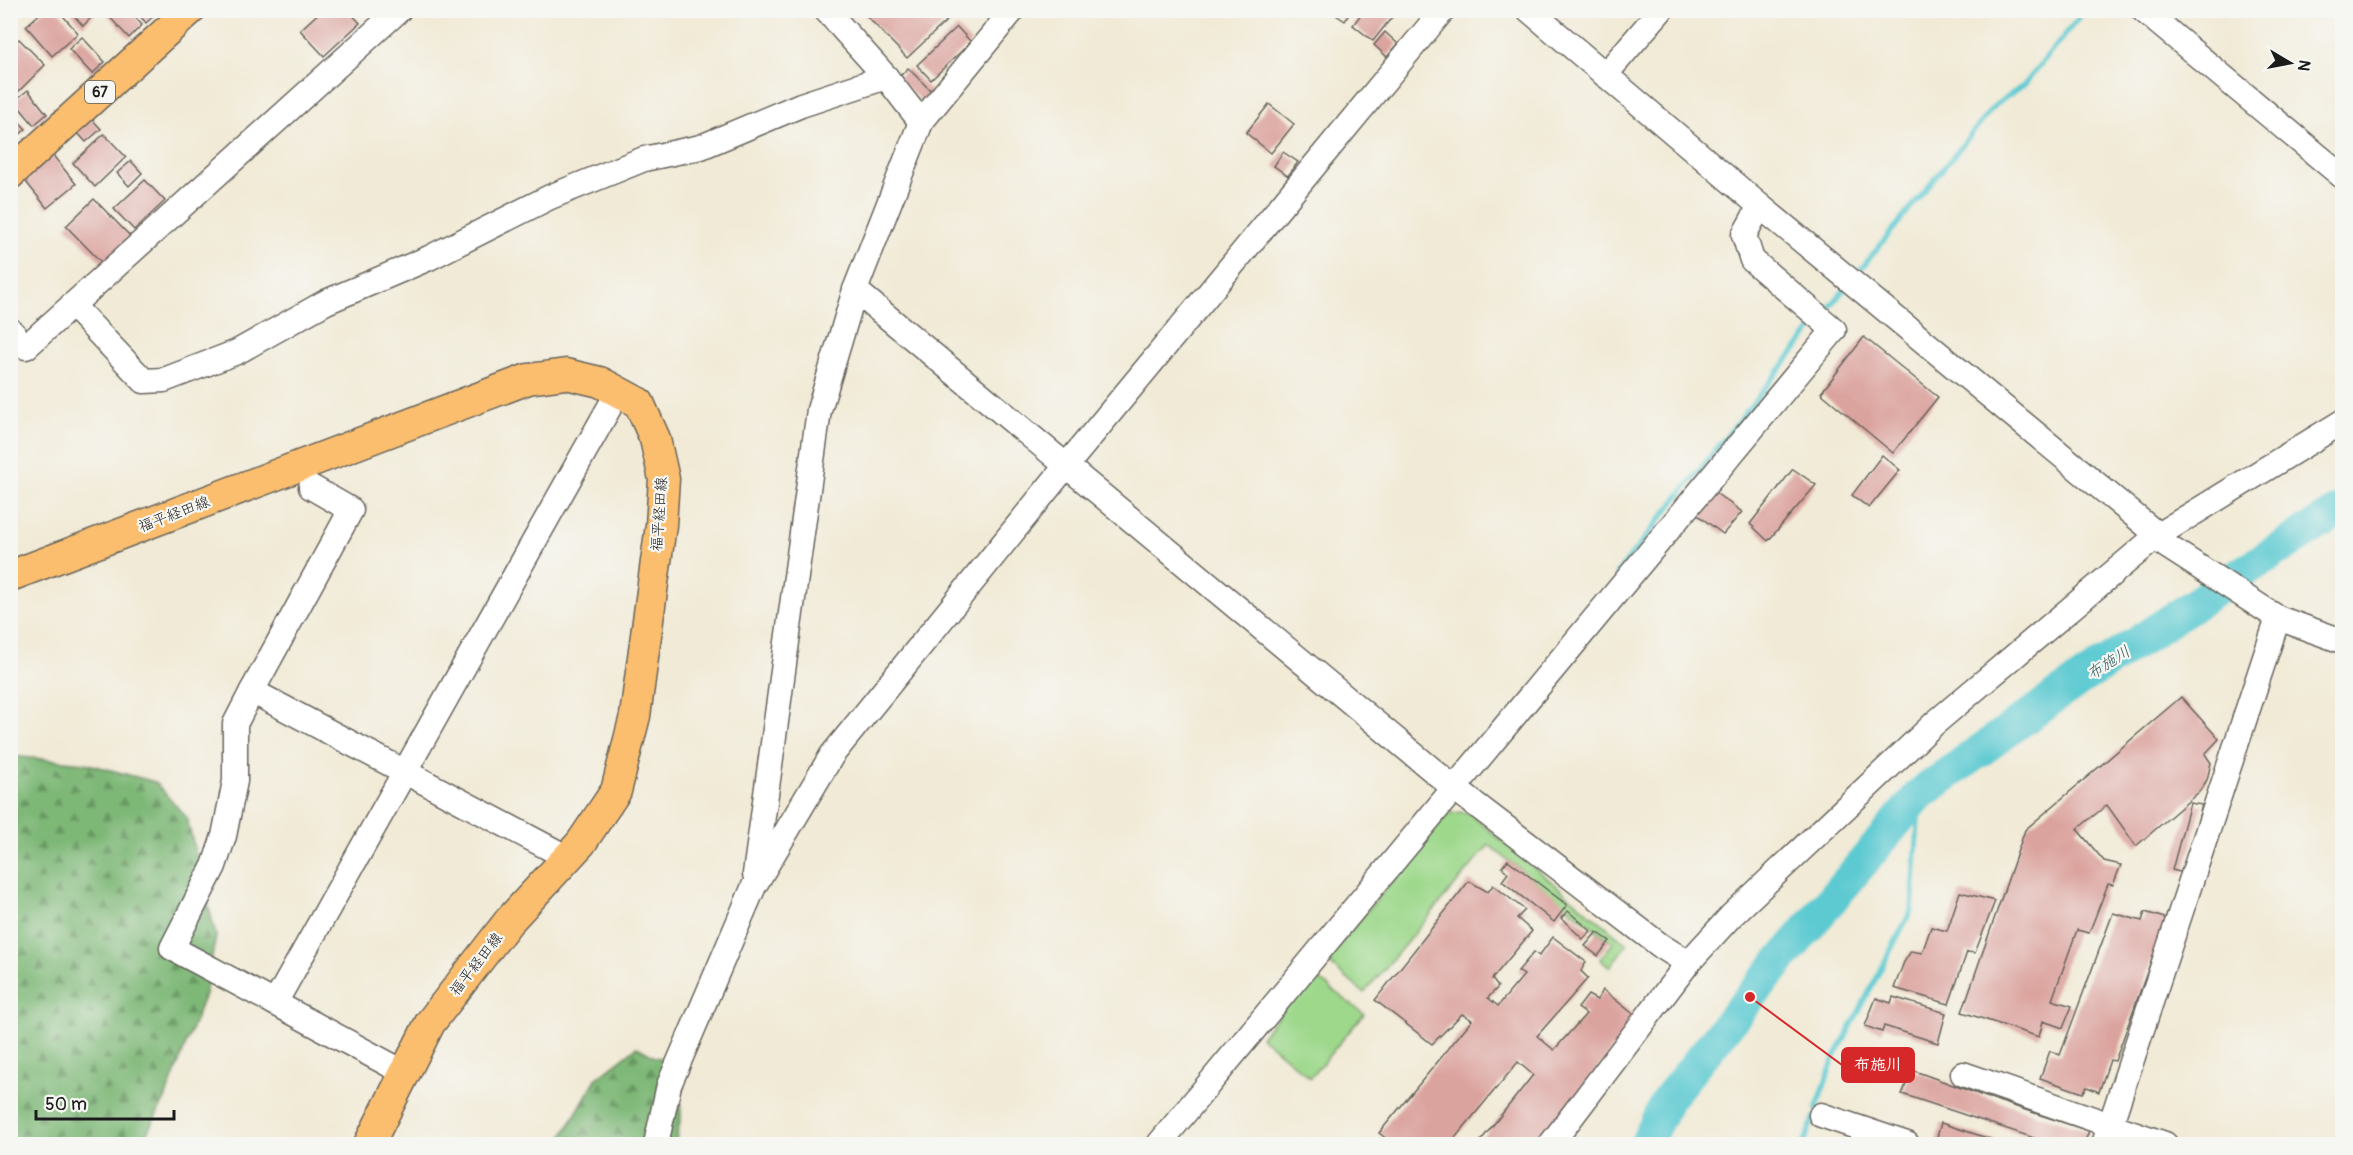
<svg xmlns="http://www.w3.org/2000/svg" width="2353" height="1155" font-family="Pangolin,'Klee One',sans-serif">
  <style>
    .grass { fill: #9dd88b; stroke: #5c7a54; stroke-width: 1.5 }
    .forest { fill: url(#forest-firs); stroke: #4d6a4a; stroke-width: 1.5 }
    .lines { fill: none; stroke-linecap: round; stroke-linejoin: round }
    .stream { stroke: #5dcad2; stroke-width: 5 }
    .river { stroke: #5dcad2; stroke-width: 33 }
    .building { fill: #dba39e }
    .minor-casing { stroke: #67645d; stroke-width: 27 }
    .major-casing { stroke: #67645d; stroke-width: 33 }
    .minor { stroke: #fff; stroke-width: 24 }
    .major { stroke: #fbbe6e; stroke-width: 30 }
    .labels { text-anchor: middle; stroke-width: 4.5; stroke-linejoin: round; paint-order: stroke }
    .shield { fill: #f6f6f2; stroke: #5d5d5c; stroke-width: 1.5 }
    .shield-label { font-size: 14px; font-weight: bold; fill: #1c1c1c }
    .street-label { font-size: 15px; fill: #1c1c1c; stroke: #f6f6f2 }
    .water-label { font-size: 16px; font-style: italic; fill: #33595c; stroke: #f6f6f2 }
    .leader { fill: none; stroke: #d62828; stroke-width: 2 }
    .callout-dot { fill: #d62828; stroke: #f6f6f2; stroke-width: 2 }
    .callout { fill: #d62828; stroke: #d62828; stroke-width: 2 }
    .callout-label { font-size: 16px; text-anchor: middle; font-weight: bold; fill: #fff }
  </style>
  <defs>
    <pattern id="forest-firs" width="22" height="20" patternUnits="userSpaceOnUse" patternTransform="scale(1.5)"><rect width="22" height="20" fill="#7eb877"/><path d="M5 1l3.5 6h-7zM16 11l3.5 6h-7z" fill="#669561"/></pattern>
  </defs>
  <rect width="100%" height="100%" fill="#f6f6f2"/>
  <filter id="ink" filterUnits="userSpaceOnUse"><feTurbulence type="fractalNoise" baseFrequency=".0167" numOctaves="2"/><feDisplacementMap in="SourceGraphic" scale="12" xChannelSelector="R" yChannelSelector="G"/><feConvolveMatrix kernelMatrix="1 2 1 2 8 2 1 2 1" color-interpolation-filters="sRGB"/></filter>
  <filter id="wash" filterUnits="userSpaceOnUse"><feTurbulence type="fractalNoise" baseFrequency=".008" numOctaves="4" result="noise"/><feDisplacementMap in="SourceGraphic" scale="24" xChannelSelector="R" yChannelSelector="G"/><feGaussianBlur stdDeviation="1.35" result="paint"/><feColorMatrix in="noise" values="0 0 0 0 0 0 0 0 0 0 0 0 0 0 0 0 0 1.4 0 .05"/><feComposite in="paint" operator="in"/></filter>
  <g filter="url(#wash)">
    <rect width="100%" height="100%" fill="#f1ead6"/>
    <g class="grass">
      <polygon points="1467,812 1627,944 1610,967 1600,959 1613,943 1489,845 1364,993 1326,961 1448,813"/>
      <polygon points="1312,974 1364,1014 1310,1078 1261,1037"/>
    </g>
    <g class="forest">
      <polygon points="10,756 85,763 155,782 187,818 216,936 205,994 165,1099 141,1144 11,1144"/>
      <polygon points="637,1047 655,1057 666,1059 679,1073 681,1117 675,1144 558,1144 596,1079"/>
    </g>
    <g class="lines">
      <g class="stream">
        <polyline points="1855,276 1995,105 2024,85 2085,10"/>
        <polyline points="1825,313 1847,286"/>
        <polyline points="1617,573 1817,323"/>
        <polyline points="1816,1109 1833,1061 1912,909 1920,794"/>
        <polyline points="1804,1144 1813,1118"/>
      </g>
      <polyline class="river" points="1646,1144 1667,1100 1750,997 1920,794 2056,696 2246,570 2342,509"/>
    </g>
    <g id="blocks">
      <g class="building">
        <polygon points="44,10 58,10 78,33 52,56 26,26"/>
        <polygon points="69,10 99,10 83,26"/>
        <polygon points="103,10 129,10 142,25 129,38"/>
        <polygon points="135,10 160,10 146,23"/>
        <polygon points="322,10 348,10 360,23 324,56 300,30"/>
        <polygon points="861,10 958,10 907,58"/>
        <polygon points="1334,10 1351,10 1345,21 1333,13"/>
        <polygon points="1364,10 1394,10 1396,12 1373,41 1353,25"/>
        <polygon points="957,27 971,42 931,80 917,65"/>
        <polygon points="1385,32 1398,44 1387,57 1374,45"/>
        <polygon points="82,37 105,62 92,74 69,49"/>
        <polygon points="19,39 45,65 17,93 10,86 10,47"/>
        <polygon points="908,68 933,93 923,103 898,78"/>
        <polygon points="28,90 47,114 34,125 14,101"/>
        <polygon points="1269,104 1294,124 1271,153 1246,133"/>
        <polygon points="10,113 26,129 10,143"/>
        <polygon points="90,117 101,129 86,142 75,130"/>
        <polygon points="104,134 126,157 95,187 73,163"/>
        <polygon points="1283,152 1298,162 1288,176 1274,166"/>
        <polygon points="51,153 76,184 47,208 22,177"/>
        <polygon points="131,161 142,173 129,186 117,173"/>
        <polygon points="145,180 165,201 134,230 114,209"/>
        <polygon points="94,199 131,237 103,264 66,226"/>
        <polygon points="1864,337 1938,397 1893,453 1821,393"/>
        <polygon points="1882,455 1900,470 1869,508 1852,495"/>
        <polygon points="1793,469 1816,485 1768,541 1750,524"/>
        <polygon points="1714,492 1742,512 1723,534 1695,513"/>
        <polygon points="2181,697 2219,739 2205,754 2211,763 2207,780 2199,792 2136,846 2107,805 2077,829 2104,861 2121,865 2113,885 2108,884 2089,933 2077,930 2052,1000 2072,1006 2063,1028 2043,1021 2039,1037 1962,1012 2025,830"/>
        <polygon points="2190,803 2202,805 2184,873 2172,870"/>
        <polygon points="1508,860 1567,905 1554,922 1502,881 1508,873 1502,867"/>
        <polygon points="1469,881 1488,892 1493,885 1525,910 1517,918 1532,931 1492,979 1498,987 1488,998 1498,1006 1524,975 1518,971 1534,952 1539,956 1553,937 1586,962 1581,971 1588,978 1537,1036 1554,1050 1586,1014 1578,1008 1588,995 1597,1000 1603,990 1636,1016 1544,1144 1478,1144 1533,1075 1518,1062 1450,1144 1393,1144 1379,1133 1472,1020 1462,1014 1432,1044 1375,1000"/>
        <polygon points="1960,892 1995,901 1975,953 1967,952 1949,1004 1894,988 1904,962 1911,951 1922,953 1931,927 1947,931"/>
        <polygon points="1568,911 1591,931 1583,939 1561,918"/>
        <polygon points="2145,912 2171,920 2160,954 2154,953 2115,1061 2110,1060 2099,1092 2087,1087 2083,1093 2040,1078 2050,1051 2060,1055 2113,913 2142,921"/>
        <polygon points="1597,932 1610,941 1598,956 1585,946"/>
        <polygon points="1893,997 1946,1013 1938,1043 1884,1026 1882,1032 1865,1026 1876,998 1891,1003"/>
        <polygon points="1912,1070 1983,1096 2089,1131 2084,1144 2052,1144 1902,1094"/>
        <polygon points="1941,1123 1981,1136 2005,1144 1935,1144"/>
      </g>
    </g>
  </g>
  <g filter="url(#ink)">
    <use href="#blocks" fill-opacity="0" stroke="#67645d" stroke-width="1.5"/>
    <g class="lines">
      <g class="minor-casing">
        <g id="minor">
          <polyline points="826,10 886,77 921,122"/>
          <polyline points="1529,10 1760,206 2158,535 2165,545 2278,618 2342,641"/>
          <polyline points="2143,10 2342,176"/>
          <polyline points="1605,75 1661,10"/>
          <polyline points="855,290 1454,788 1661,946 1688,963"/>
          <polyline points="72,305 144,381 164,380 237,352 326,302 429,258 550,197 644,159 701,147 801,105 886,77"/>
          <polyline points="10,330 26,347 399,10"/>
          <polyline points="311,487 351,510 252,691 568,858"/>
          <polyline points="252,691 235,724 235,781 224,836 214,866 172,948 275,1003"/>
          <polyline points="755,874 819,410 855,290 921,122 1013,10"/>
          <polyline points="405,1073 275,1003 618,392"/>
          <polyline points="1963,1074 2165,1144"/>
          <polyline points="1821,1115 1907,1144"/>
          <polyline points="656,1144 669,1085 754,886 832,755 1066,466 1443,10"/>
          <polyline points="1159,1144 1834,330 1752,260 1744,235 1760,206"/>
          <polyline points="1551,1144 1688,963 1731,916 1935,723 2158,535 2342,422"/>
          <polyline points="2104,1144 2278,618"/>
        </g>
      </g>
      <g class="major-casing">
        <g id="major">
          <polyline points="10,174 190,10"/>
          <polyline points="10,576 528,379 566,374 600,382 639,403 655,439 664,479 661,525 635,716 616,791 581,843 509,921 430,1023 369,1144"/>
        </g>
      </g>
      <use href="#minor" class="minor"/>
      <use href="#major" class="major"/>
    </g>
  </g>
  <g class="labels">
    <rect class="shield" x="85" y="81" width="30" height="22" rx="4.5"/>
    <g class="shield-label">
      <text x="100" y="97">67</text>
    </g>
    <g class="street-label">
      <text transform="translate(174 514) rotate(-21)" y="5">福平経田線</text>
      <text transform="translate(659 514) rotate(-86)" y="5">福平経田線</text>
      <text transform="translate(476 964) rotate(-52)" y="5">福平経田線</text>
    </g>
    <g class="water-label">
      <text transform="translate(2108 662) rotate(-33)" y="6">布施川</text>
    </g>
  </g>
  <path class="leader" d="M1750 997L1842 1065"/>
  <circle class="callout-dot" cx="1750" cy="997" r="6"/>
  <rect class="callout" x="1842" y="1048" width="72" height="34" rx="6"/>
  <g class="callout-label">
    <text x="1878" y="1070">布施川</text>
  </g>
  <rect width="2353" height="1155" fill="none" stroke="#f6f6f2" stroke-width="36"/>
  <g transform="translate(2290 63) rotate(100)" stroke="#f6f6f2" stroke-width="4.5" paint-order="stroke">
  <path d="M0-4.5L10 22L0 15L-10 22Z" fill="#1c1c1c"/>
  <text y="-9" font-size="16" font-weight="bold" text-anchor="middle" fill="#1c1c1c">N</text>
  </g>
  <path d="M36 1110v9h138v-9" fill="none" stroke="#1c1c1c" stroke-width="3"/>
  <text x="45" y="1110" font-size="18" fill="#1c1c1c" stroke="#f6f6f2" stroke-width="4.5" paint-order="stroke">50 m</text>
</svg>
